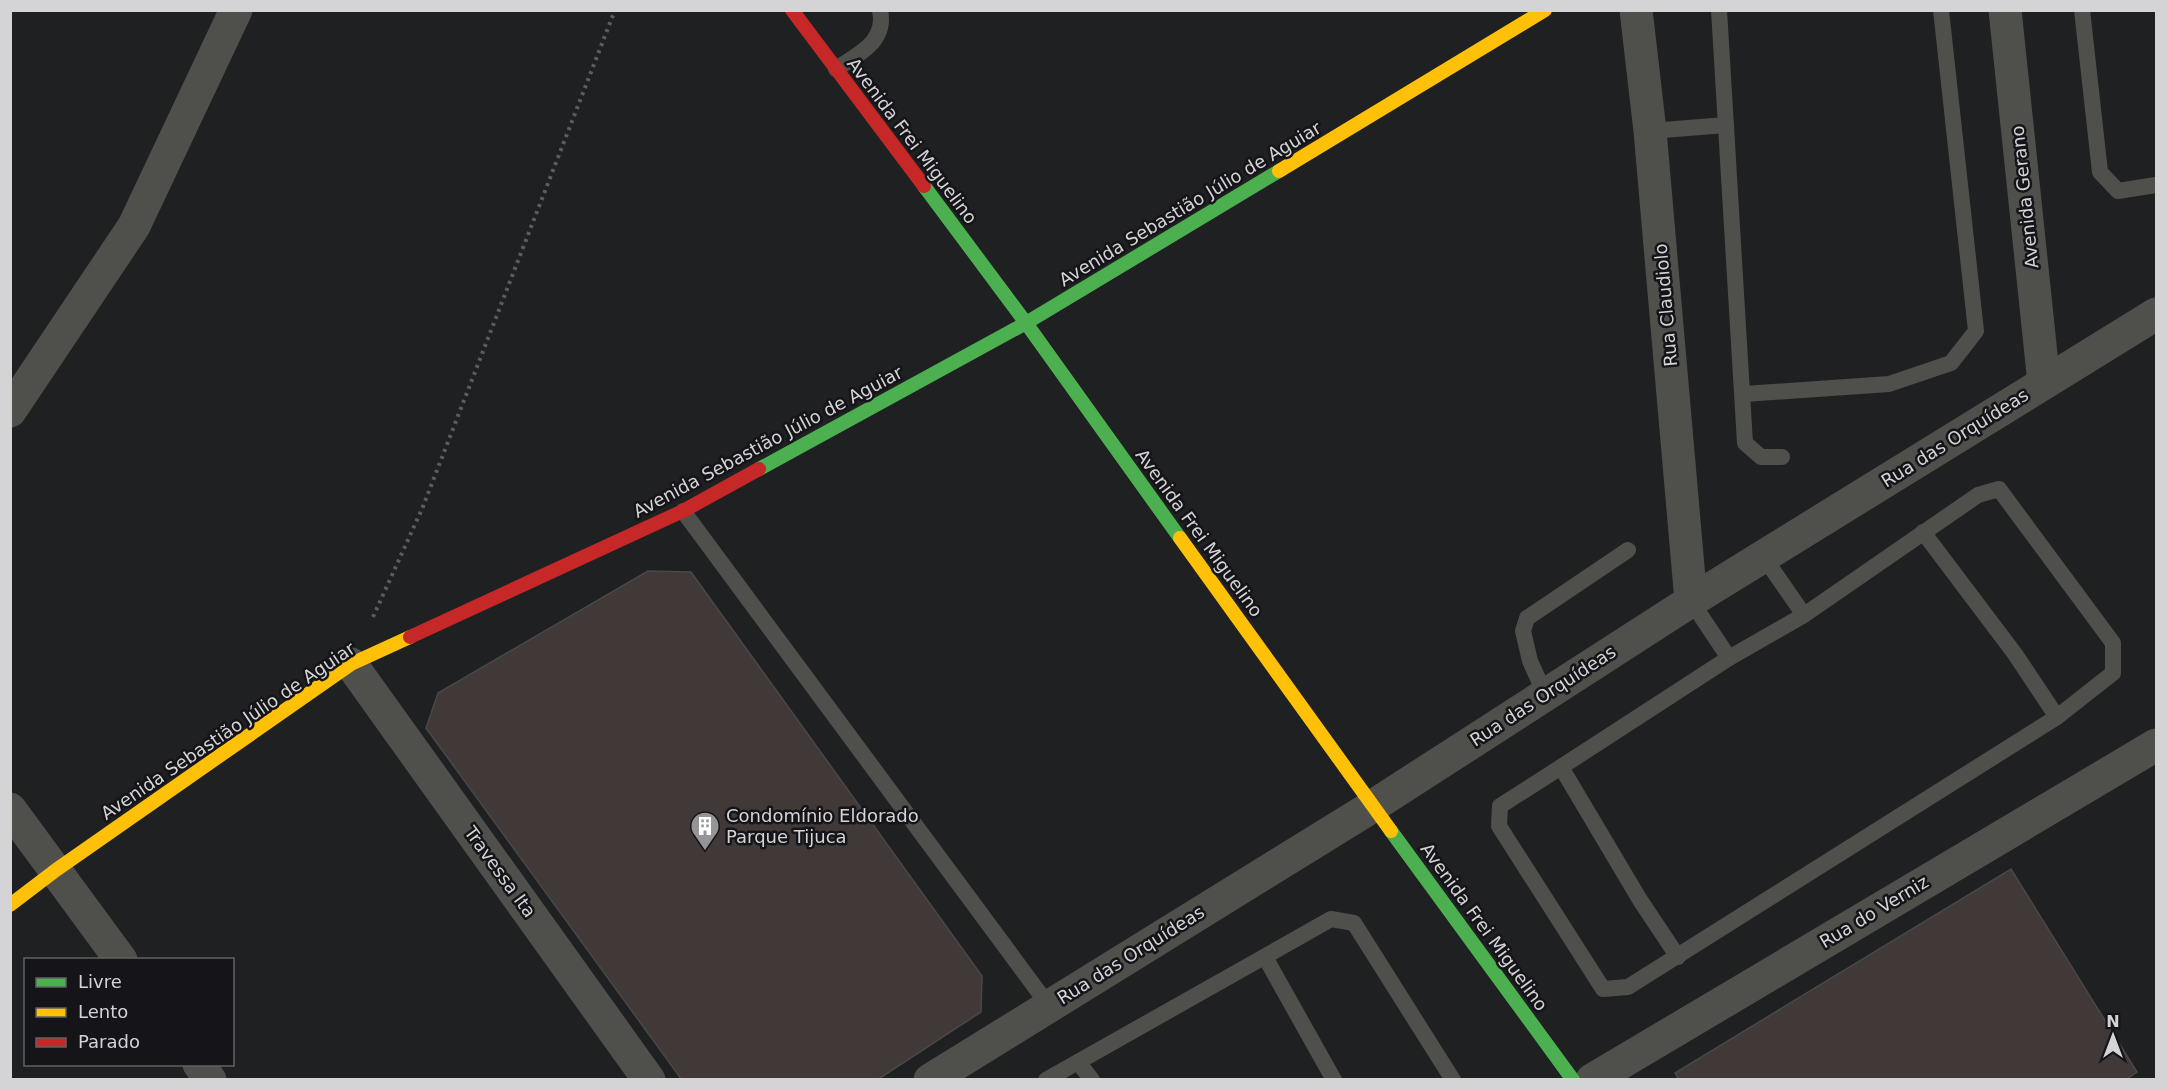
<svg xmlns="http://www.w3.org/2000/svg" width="2167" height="1090" font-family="'DejaVu Sans',sans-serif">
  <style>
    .building { fill: #413938; stroke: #494848; stroke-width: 1.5 }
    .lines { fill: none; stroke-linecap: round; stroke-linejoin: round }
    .path { stroke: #5d5e5b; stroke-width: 4; stroke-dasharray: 3 4.5; stroke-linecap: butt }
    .lane { stroke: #4f504b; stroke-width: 16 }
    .street { stroke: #4f504b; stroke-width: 33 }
    .fast { stroke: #4caf50; stroke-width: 14 }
    .slow { stroke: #ffc107; stroke-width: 14 }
    .jam { stroke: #c62828; stroke-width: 14 }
    .labels { text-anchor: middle; stroke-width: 5; stroke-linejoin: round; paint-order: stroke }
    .street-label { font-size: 18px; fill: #d4d4d7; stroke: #151519 }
    .poi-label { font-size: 18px; fill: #d4d4d7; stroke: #151519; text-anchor: start }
  </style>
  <rect width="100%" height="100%" fill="#1f2021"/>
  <g class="building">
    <polygon points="648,571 691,572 982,976 981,1012 877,1080 682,1080 426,728 438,693"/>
    <polygon points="2011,869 2137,1072 2125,1080 1679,1080 1675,1073"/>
  </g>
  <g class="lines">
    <polyline class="path" points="373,617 422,509 615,10"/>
    <g class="lane">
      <polyline points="1719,10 1745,443 1761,457 1782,457"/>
      <polyline points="2082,10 2100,172 2118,191 2156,185"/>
      <path d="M 836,69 C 858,54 887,42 880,10"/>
      <polyline points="1650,131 1726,125"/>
      <polyline points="1744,394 1889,384 1951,363 1976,331 1941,10"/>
      <polyline points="683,511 1049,1006"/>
      <polyline points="1763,556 1804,615"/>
      <polyline points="1691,601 1729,658"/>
      <polyline points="1545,694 1530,661 1523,631 1527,618 1628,550"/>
      <polyline points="1561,767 1500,806 1499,826 1603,989 1628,987 2057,717 2015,654 1923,532"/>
      <polyline points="1265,957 1334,1080"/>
      <polyline points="1678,957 1640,900 1561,767 1729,658 1804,615 1978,495 1999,489 2113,643 2113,673 2057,717"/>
      <polyline points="1078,1062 1092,1080"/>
      <polyline points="1046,1080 1331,919 1354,923 1453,1080"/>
    </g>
    <g class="street">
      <polyline points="1636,10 1650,131 1691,601"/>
      <polyline points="2005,10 2044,383"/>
      <polyline points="10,411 134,226 236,10"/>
      <polyline points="351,664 649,1080"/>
      <polyline points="10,809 121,960"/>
      <polyline points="199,1064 210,1080"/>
      <polyline points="930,1080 1373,806 1691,601 2156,314"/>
      <polyline points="1592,1080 2156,745"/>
    </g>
    <g class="fast">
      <polyline points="924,186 1026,323 1180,538"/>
      <polyline points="759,469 1026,323 1279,171"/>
      <polyline points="1391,831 1573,1080"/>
    </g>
    <g class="slow">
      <polyline points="1279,171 1545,10"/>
      <polyline points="1180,538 1391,831"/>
      <polyline points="10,905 56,870 351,664 410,637"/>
    </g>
    <g class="jam">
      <polyline points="792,10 924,186"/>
      <polyline points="410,637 683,511 759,469"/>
    </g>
  </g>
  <defs>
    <g id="building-pin" transform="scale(1.5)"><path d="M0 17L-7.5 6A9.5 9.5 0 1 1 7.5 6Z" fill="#959597" stroke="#151519"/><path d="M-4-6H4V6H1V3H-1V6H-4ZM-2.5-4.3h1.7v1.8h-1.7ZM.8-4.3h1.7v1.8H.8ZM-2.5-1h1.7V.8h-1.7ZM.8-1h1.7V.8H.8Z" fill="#fff"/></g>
  </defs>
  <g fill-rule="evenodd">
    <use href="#building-pin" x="705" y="826"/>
  </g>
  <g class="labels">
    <g class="street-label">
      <text transform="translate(912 141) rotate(53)" y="6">Avenida Frei Miguelino</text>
      <text transform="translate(2025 197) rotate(-96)" y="6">Avenida Gerano</text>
      <text transform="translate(1190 204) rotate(-31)" y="6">Avenida Sebastião Júlio de Aguiar</text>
      <text transform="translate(1666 305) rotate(-95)" y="6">Rua Claudiolo</text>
      <text transform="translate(1955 438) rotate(-32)" y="6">Rua das Orquídeas</text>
      <text transform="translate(768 442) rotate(-28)" y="6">Avenida Sebastião Júlio de Aguiar</text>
      <text transform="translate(1199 533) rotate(54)" y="6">Avenida Frei Miguelino</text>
      <text transform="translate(1543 696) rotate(-33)" y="6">Rua das Orquídeas</text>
      <text transform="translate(228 731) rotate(-34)" y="6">Avenida Sebastião Júlio de Aguiar</text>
      <text transform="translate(500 872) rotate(54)" y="6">Travessa Ita</text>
      <text transform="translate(1874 912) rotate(-31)" y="6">Rua do Verniz</text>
      <text transform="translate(1484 927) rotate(54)" y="6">Avenida Frei Miguelino</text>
      <text transform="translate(1131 955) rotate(-32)" y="6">Rua das Orquídeas</text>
    </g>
    <g class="poi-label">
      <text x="726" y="822">Condomínio Eldorado<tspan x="726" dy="21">Parque Tijuca</tspan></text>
    </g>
  </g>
  <rect width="2167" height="1090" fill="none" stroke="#d4d4d7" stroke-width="24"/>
  <rect x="24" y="958" width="210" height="108" fill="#151519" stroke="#616165" stroke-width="1.5"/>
  <rect x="36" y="978" width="30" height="9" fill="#4caf50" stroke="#616165" stroke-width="1.5"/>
  <text x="78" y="988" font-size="18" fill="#d4d4d7">Livre</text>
  <rect x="36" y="1008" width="30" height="9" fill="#ffc107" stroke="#616165" stroke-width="1.5"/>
  <text x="78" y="1018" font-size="18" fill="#d4d4d7">Lento</text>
  <rect x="36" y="1038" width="30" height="9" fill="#c62828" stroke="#616165" stroke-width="1.5"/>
  <text x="78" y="1048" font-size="18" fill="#d4d4d7">Parado</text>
  <g transform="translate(2113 1036)" stroke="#151519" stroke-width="4.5" paint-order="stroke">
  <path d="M0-4.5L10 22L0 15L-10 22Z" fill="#d4d4d7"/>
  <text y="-9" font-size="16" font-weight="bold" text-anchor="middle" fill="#d4d4d7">N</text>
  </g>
</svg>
